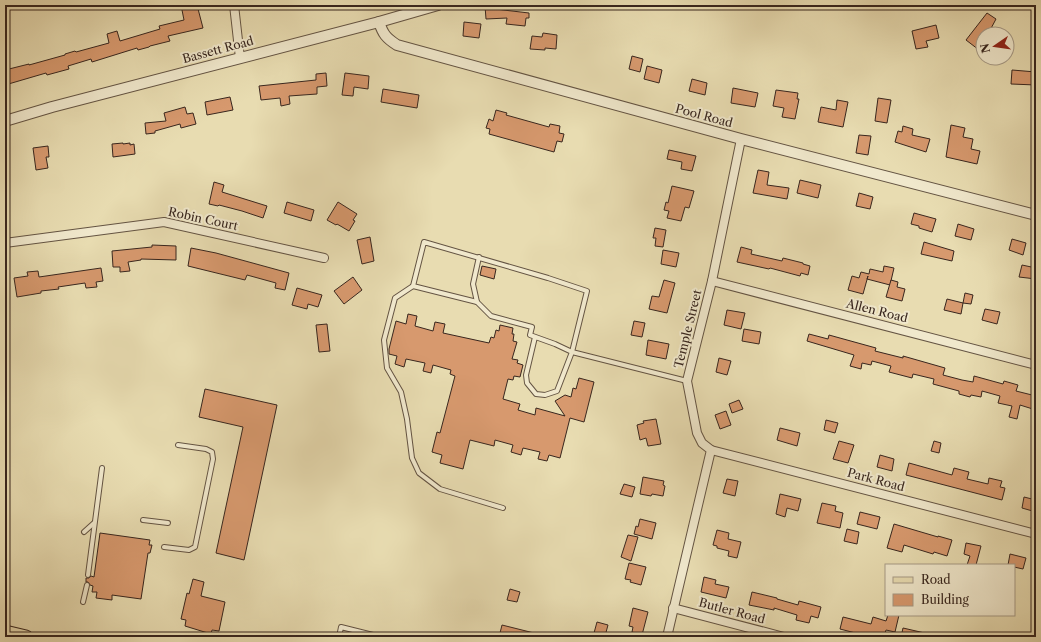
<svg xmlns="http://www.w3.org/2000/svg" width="1041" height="642" font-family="'Libre Caslon Text',serif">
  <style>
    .building { fill: #d7996e; stroke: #38261e }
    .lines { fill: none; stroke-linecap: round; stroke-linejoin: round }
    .service-casing { stroke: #645443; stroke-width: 6 }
    .minor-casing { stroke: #645443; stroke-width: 10 }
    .tertiary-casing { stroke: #645443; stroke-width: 12 }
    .primary-casing { stroke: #38261e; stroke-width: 15 }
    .service { stroke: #f0e8cc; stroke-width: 4 }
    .minor { stroke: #f0e8cc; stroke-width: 8 }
    .tertiary { stroke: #f0e8cc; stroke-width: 10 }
    .primary { stroke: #e8dcb1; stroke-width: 13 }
    .labels { text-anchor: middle; stroke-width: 4; stroke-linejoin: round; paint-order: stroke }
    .street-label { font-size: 12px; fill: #38261e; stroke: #f0e8cc }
  </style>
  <rect width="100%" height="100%" fill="#e8dcb1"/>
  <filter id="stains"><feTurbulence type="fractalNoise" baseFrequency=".005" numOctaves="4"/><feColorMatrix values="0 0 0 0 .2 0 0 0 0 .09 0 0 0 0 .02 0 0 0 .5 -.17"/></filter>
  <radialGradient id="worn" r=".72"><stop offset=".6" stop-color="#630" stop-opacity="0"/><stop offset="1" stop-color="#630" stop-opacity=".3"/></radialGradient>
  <g class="building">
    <polygon points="181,5 197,5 203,28 168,36 170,41 150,46 149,47 138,50 137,48 92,62 91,59 68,66 69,69 47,75 46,73 5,85 5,70 29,64 29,65 65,55 65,54 75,51 76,52 109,43 107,34 117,31 120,41 160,29 159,26 184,20"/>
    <polygon points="485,6 495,6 495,9 529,13 529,18 526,18 525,26 506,24 507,18 486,19"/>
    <polygon points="987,13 996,19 988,34 983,34 983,53 966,40"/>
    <polygon points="464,22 481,24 479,38 463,36"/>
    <polygon points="936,25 939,38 926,41 928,47 916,49 912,31"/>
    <polygon points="543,33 557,35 556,49 545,48 545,50 530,49 532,36 542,37"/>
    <polygon points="632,56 643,59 640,72 629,69"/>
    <polygon points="647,66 662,70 659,83 644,79"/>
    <polygon points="1012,70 1036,72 1036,85 1011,84"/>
    <polygon points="326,73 327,86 317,87 317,94 289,96 290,104 281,106 280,98 261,100 259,86 316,80 316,74"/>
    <polygon points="345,73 369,76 368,89 354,87 353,96 342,95"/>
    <polygon points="692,79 707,83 705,95 689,91"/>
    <polygon points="733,88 758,93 755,107 731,103"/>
    <polygon points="383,89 419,95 417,108 381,102"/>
    <polygon points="776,90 798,93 797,99 799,99 795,119 782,117 784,108 773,106"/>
    <polygon points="230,97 233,110 207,115 205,102"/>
    <polygon points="878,98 891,100 887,123 875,121"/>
    <polygon points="837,100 848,102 843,127 818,122 821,107 836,110"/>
    <polygon points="185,107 187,114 193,113 196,124 181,128 180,124 155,131 155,133 146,134 145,123 166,121 164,113"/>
    <polygon points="496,110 507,113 506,115 549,127 550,124 560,126 559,133 564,134 562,142 557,141 554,152 489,134 490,129 486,128 489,119 493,121"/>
    <polygon points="951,125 965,128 963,137 973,139 971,149 980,151 977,164 946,157"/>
    <polygon points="903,126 913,129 912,135 930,139 926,152 895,142 898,131 902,132"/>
    <polygon points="859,135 871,136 868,155 856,153"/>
    <polygon points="123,143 123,144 130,143 130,145 134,144 135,154 113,157 112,144"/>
    <polygon points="48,146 49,157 46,157 48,168 36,170 33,148"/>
    <polygon points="669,150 696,156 692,171 681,169 682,162 667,159"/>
    <polygon points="758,170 769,172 767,185 789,188 787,199 753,193"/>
    <polygon points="800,180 821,185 818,198 797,193"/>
    <polygon points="214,182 224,185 222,192 267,206 263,218 242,211 219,205 218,206 209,204"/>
    <polygon points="672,186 694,191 689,208 685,207 681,221 667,218 669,211 664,210 666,202 668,203"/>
    <polygon points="859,193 873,197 870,209 856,206"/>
    <polygon points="287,202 314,210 311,221 284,213"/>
    <polygon points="338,202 357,214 353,220 355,221 349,231 337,224 336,225 327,220"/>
    <polygon points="914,213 936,219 932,232 919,228 919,226 911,224"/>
    <polygon points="958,224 974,229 971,240 955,236"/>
    <polygon points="655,228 666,230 663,247 655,246 656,238 653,238"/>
    <polygon points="370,237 374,261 362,264 357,240"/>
    <polygon points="1012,239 1026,243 1023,255 1009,250"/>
    <polygon points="924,242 954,251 952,261 921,254"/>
    <polygon points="152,245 176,246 176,260 141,259 141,260 128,262 130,271 120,272 120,267 113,267 112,251 152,247"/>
    <polygon points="741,247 752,250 751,254 782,261 783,258 803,263 803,264 810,266 808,275 801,273 800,276 770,268 769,269 737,262"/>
    <polygon points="191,248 216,253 289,273 285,290 275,288 276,283 247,275 245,280 188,266"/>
    <polygon points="663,250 679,253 676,267 661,264"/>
    <polygon points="1022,265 1036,268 1036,279 1019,277"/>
    <polygon points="482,266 496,269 494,279 480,275"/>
    <polygon points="884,266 894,268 890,285 867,279 868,276 863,294 848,290 852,276 859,278 861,272 869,274 870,269 883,272"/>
    <polygon points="101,268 103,281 96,282 97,287 86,288 85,283 58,287 59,289 41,291 41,293 17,297 14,278 28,276 27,272 38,271 39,277"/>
    <polygon points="353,277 362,290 344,304 334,291"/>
    <polygon points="664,280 675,283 667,313 649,309 652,296 659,297"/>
    <polygon points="891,280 898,282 897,287 905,289 902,301 886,297"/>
    <polygon points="297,288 322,295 318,307 308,304 307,309 292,305"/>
    <polygon points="965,293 973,295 971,304 963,303 961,314 944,310 947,299 963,303"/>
    <polygon points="985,309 1000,312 997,324 982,320"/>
    <polygon points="727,310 745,313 741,329 724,325"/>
    <polygon points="408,314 417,316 415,326 433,331 435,322 445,324 443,333 489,343 491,337 494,338 496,330 499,331 500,325 513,328 512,334 514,334 513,341 517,342 512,359 518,360 517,363 523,365 520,377 514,376 513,380 508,379 503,399 520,404 518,410 535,415 536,408 565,416 555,401 565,395 571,397 573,388 576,389 579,378 594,382 584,422 570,418 560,458 549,455 547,461 538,459 540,452 523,448 521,455 511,452 513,445 495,440 494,446 470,440 463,469 440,463 442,455 432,452 437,432 440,433 455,376 450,374 451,370 433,365 431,373 423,371 425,363 406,359 404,367 395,364 397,356 389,354 389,349 396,321 406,324"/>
    <polygon points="634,321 645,323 642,337 631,335"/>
    <polygon points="327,324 330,351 319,352 316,325"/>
    <polygon points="744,329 761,332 759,344 742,341"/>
    <polygon points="809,334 828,339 829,335 876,348 875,351 903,358 903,356 945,368 943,375 962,380 973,382 974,376 1003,384 1004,381 1018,385 1016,391 1036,396 1036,410 1020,405 1017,419 1009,417 1012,406 998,403 1000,396 982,391 981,397 971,395 970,397 959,394 959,391 933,384 934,379 913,374 912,378 889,372 891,366 872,361 871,365 862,363 861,369 850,366 854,355 807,341"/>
    <polygon points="648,340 669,344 666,359 646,355"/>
    <polygon points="719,358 731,361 727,375 716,372"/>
    <polygon points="205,389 277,405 244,560 216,553 243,427 199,417"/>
    <polygon points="739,400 743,409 732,413 729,404"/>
    <polygon points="726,411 731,425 720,429 715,415"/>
    <polygon points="656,419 661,444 648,446 646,438 640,440 637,425 644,423 643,421"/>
    <polygon points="826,420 838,423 835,433 824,430"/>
    <polygon points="780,428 800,433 797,446 777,440"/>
    <polygon points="839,441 854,445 848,463 833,459"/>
    <polygon points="934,441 941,443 939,453 931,451"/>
    <polygon points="880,455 894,459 892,471 877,467"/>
    <polygon points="909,463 952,475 954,468 969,472 967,479 988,484 989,478 1002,481 1000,487 1005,488 1002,500 906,475"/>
    <polygon points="643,477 664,481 663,485 665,486 663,496 652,494 651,496 640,494"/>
    <polygon points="727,479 738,481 735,496 723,493"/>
    <polygon points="624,484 635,487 632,497 620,494"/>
    <polygon points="780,494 801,499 798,511 787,508 785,517 776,514"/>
    <polygon points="1024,497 1036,500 1036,512 1022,508"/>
    <polygon points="822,503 836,506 835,511 843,513 840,528 817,523"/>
    <polygon points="860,512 880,517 877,529 857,524"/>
    <polygon points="640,519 656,523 652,539 634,534 636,526 638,527"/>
    <polygon points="894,524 938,537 938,536 952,540 947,556 934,552 933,554 904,545 902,552 887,548"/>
    <polygon points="847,529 859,532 857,544 844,541"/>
    <polygon points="717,530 729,533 728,539 741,542 737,558 728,556 729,551 717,548 717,546 713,545"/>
    <polygon points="100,533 150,540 149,545 152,545 150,553 148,553 141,599 112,595 112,600 96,598 97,592 92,592 93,586 90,585 88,582 86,582 86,578 89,578 91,576 94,577"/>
    <polygon points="628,535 638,537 631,561 621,557"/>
    <polygon points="966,543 981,546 976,565 967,565 970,556 964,554"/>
    <polygon points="1010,554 1026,558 1023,569 1014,567 1014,565 1008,565"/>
    <polygon points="629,563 646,567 641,585 630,582 631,580 625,579"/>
    <polygon points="704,577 716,580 715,584 729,587 726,598 701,592"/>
    <polygon points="193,579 204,582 201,596 225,602 219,631 212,630 211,634 185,626 186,620 181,619 187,593 189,594"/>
    <polygon points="510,589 520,592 517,602 507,600"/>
    <polygon points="752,592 777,598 777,599 798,605 799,601 821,607 818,618 811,616 809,623 796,620 797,615 774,608 774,610 749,605"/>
    <polygon points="633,608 648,612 642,635 632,632 633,627 629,626"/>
    <polygon points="888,615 899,615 895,632 886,630 884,637 871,637 840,629 843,617 871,624 873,617 886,621"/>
    <polygon points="597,622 608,625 605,636 594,633"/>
    <polygon points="502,625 538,634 538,637 499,637"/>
    <polygon points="903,628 929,634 928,637 901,637"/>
  </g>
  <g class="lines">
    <g class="service-casing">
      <g id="service">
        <polyline points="413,286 395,298 384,340 387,368 401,392 407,419 412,458 419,473 440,489 503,508"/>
        <polyline points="477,302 473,284 479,257"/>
        <polyline points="535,337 526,375 527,383 536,394 545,395 557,391 572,352 555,344 530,335 532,327 491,316 477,302 413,286 424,242 548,278 587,291 572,352 687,381"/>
        <polyline points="143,520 168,523"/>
        <polyline points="84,532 94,523"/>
        <polyline points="164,547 189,550 195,547 213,459 212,452 206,449 178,445"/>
        <polyline points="88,575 102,468"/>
        <polyline points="83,602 87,585"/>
        <polyline points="339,637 341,627 381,637"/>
      </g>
    </g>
    <g class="minor-casing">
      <g id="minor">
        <polyline points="234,5 240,58"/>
        <polyline points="5,243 164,222 324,258"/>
        <polyline points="712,281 1036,365"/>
        <polyline points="711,450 1036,534"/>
        <polyline points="673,608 784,637"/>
        <polyline points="667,637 711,450 702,443 697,433 687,381 712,281 741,139"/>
      </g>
    </g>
    <g class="tertiary-casing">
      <g id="tertiary">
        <path d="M 379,22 C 383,34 386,38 397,45 L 741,139 L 1036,215"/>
        <polyline points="5,121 52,107 379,22 438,5"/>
      </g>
    </g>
    <g class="primary-casing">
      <polyline id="primary" points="5,632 26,637"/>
    </g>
    <use href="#service" class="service"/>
    <use href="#minor" class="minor"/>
    <use href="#tertiary" class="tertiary"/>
    <use href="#primary" class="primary"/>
  </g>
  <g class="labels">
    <g class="street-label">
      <text transform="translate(218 50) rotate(-15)" y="4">Bassett Road</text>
      <text transform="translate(704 116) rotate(15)" y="4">Pool Road</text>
      <text transform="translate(203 219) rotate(12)" y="4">Robin Court</text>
      <text transform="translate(877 311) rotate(14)" y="4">Allen Road</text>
      <text transform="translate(688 329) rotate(-76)" y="4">Temple Street</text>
      <text transform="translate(876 480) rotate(15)" y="4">Park Road</text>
      <text transform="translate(732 611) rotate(15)" y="4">Butler Road</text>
    </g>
  </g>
  <rect width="1041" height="642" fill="none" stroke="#e8dcb1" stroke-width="20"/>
  <rect x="6" y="6" width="1029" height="630" fill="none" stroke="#38261e" stroke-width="2"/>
  <rect x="10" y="10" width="1021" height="622" fill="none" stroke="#38261e"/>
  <rect x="885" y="564" width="130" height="52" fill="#f0e8cc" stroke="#a69a86"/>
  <rect x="893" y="577" width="20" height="6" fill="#e8dcb1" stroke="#a69a86"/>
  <text x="921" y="584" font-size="12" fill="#38261e">Road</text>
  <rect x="893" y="594" width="20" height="12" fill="#d7996e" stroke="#a69a86"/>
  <text x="921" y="604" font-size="12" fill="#38261e">Building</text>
  <g transform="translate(995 46) rotate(257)"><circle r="19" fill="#f0e8cc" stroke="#a69a86"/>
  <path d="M0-3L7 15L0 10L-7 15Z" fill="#8f2418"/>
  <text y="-6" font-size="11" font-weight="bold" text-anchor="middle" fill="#38261e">N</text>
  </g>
  <rect width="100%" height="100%" filter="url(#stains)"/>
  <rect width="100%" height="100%" fill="url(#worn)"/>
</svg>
